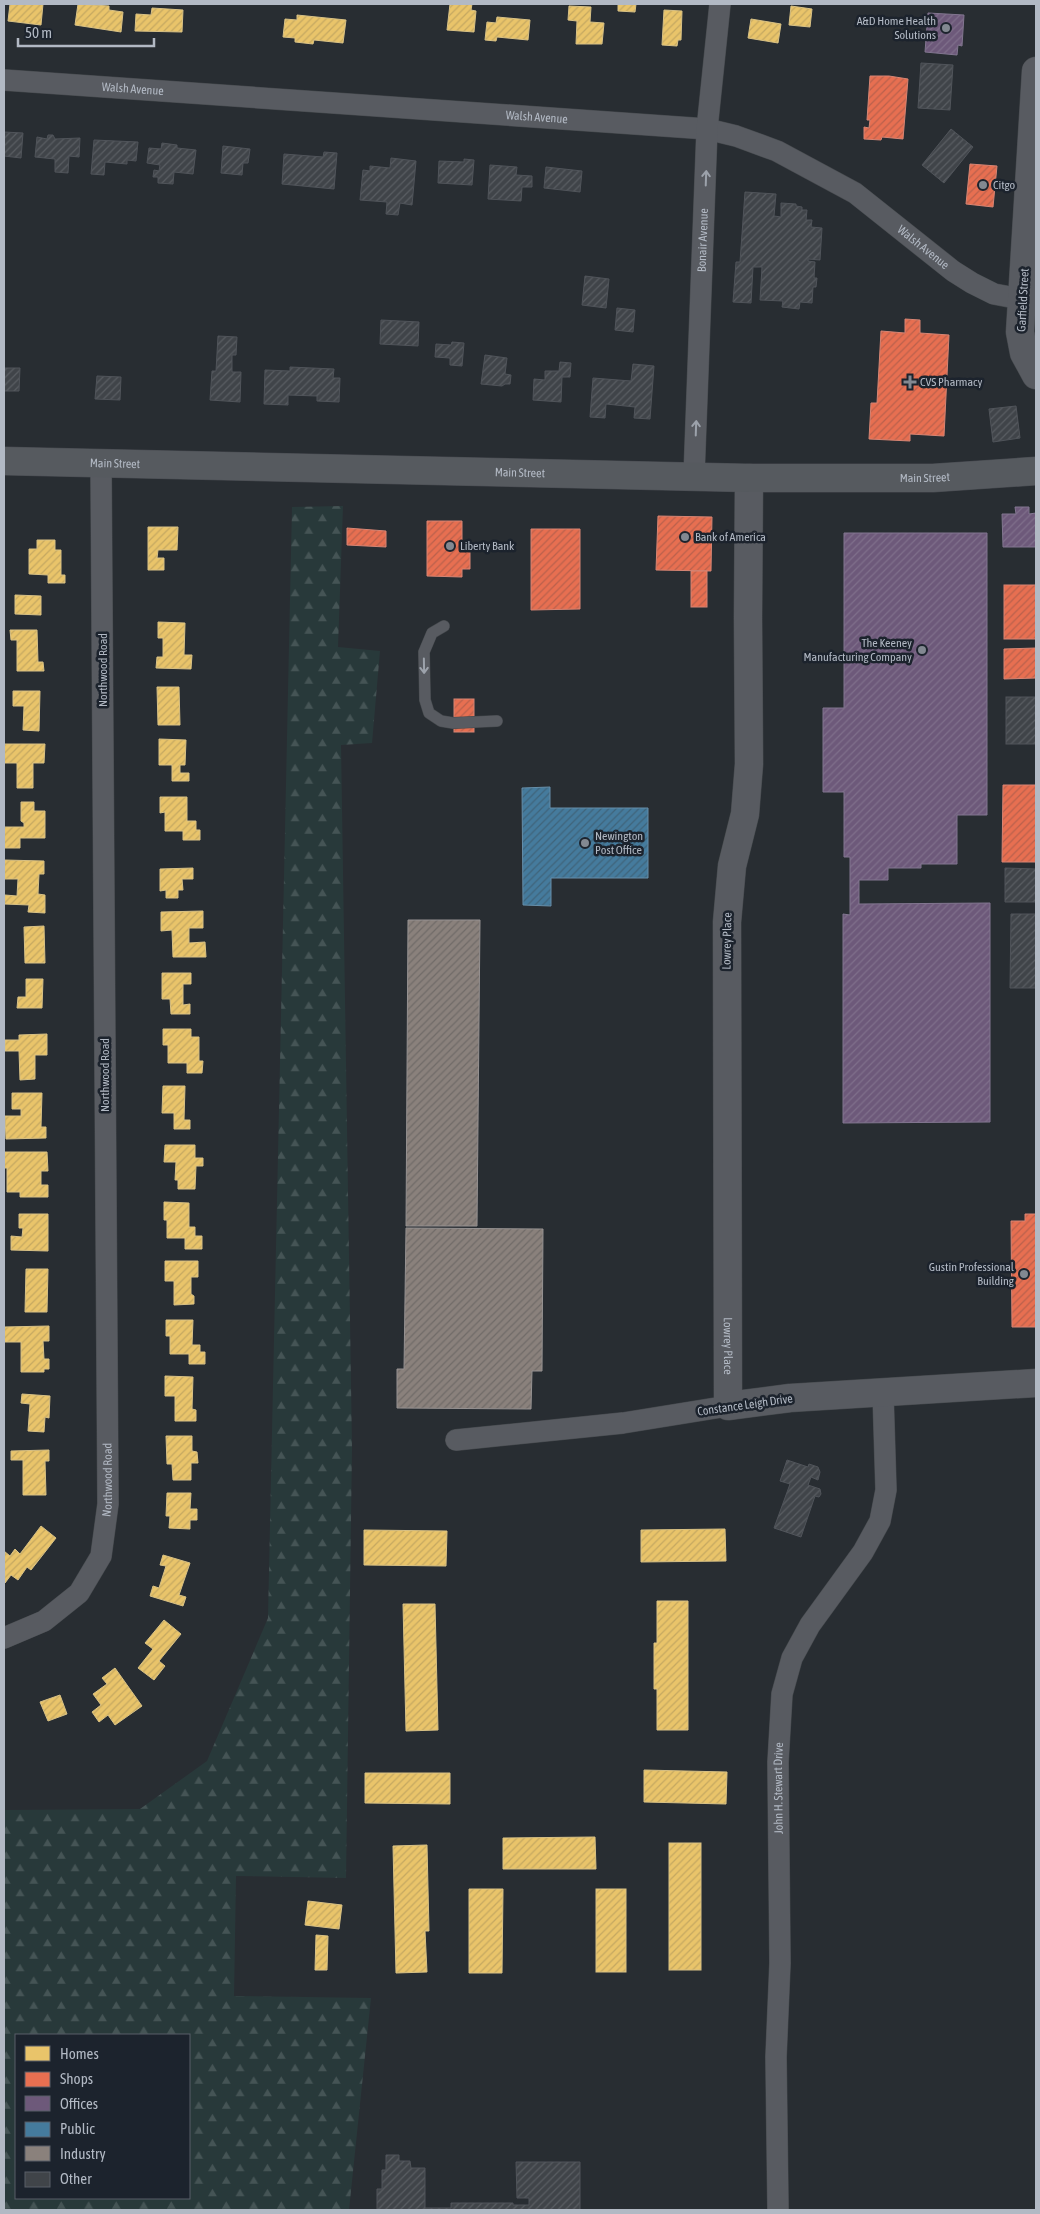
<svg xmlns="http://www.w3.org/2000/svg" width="1040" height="2214" font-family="'Asap Condensed',sans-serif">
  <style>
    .forest { fill: url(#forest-firs); fill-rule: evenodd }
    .homes { fill: url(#homes-hatch); stroke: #d8c185 }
    .shops { fill: url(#shops-hatch); stroke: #d78574 }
    .offices { fill: url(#offices-hatch); stroke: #827690 }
    .public { fill: url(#public-hatch); stroke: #668ea9 }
    .industry { fill: url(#industry-hatch); stroke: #969292 }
    .building { fill: url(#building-hatch); stroke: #50545a }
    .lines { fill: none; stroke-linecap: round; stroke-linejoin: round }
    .service-casing { stroke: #44484c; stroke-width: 12 }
    .minor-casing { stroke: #44484c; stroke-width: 22 }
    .tertiary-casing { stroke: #44484c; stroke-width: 29 }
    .secondary-casing { stroke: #46494f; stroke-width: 29 }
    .service { stroke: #585b61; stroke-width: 11 }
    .minor { stroke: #585b61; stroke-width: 21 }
    .tertiary { stroke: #585b61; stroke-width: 28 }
    .secondary { stroke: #565a5f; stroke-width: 28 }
    .oneway { stroke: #9ca2ab }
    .poi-dot { fill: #828891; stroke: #1c232d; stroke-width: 2 }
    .labels { text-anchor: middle; stroke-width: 5; stroke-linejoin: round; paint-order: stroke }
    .poi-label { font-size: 12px; fill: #b2b9c4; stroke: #1c232d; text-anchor: start }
    .street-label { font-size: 12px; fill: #b2b9c4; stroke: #1c232d }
  </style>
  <defs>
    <pattern id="forest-firs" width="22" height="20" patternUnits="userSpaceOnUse" patternTransform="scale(1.25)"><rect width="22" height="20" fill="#28393a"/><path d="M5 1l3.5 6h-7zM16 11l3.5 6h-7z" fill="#455455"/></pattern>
    <pattern id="homes-hatch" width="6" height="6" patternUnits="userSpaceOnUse" patternTransform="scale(1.25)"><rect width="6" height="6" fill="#e9c46a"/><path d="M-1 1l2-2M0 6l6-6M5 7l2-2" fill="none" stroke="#c5a861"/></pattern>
    <pattern id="shops-hatch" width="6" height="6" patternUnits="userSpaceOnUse" patternTransform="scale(1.25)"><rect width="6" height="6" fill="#e76f51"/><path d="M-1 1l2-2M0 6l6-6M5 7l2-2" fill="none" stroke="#ba614c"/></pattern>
    <pattern id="offices-hatch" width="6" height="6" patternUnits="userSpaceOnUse" patternTransform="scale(1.25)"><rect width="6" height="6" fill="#6d597a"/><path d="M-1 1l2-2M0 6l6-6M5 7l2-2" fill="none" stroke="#7f6f8b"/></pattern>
    <pattern id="public-hatch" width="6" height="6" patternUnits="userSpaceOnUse" patternTransform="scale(1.25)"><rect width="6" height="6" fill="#457b9d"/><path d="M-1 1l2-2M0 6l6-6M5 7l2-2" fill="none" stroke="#3f647b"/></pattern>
    <pattern id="industry-hatch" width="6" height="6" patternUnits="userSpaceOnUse" patternTransform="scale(1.25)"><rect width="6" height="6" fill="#8a817c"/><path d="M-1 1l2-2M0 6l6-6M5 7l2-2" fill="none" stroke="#706b68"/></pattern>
    <pattern id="building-hatch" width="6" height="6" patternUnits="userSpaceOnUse" patternTransform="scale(1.25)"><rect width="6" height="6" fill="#404449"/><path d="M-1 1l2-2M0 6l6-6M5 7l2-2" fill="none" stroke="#595d62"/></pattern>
  </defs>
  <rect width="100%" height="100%" fill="#282d32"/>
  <path class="forest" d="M 343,506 L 338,647 L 380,651 L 372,743 L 341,745 L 352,1448 L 346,1878 L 236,1876 L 234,1996 L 371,1998 L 349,2210 L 4,2210 L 4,1810 L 140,1809 L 207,1761 L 268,1618 L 292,507 ZM 16,2035 L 189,2035 L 189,2198 L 16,2198 Z"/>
  <g class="homes">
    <polygon points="10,4 43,4 41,25 8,21"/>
    <polygon points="78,4 109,6 109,10 123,12 121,32 75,25"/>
    <polygon points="450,4 472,4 471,10 476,11 474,32 447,30"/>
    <polygon points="618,4 636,4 635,12 618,11"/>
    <polygon points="569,6 591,7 590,22 604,23 602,44 576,44 577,21 568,20"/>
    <polygon points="791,6 812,9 810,27 789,25"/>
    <polygon points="152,8 183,10 182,32 135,31 136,14 151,15"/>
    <polygon points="664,10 682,11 681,40 678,40 677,46 662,45"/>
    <polygon points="297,15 346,20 343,43 314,40 313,44 295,42 295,38 283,37 285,19 297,20"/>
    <polygon points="497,17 530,20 528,40 497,37 496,41 485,40 487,22 496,23"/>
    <polygon points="751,19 781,24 778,43 748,38"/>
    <polygon points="148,527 178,527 177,550 158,550 157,558 164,558 164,570 148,570"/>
    <polygon points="37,540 55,540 55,550 61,550 61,575 65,575 65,583 48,583 48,575 29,574 29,549 37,549"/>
    <polygon points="15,595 41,596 41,615 15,614"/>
    <polygon points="158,622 185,623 184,655 192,655 191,669 156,668 157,657 163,657 163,638 158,638"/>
    <polygon points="10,630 37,630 38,662 43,662 44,671 17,671 17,640 11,640"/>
    <polygon points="157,687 179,687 180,725 158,725"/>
    <polygon points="13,691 40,691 39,731 23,730 24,706 13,706"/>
    <polygon points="159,739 186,740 185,765 180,765 180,773 189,773 189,781 172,781 172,765 159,765"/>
    <polygon points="4,744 45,744 44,763 33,763 33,788 17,788 17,763 4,763"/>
    <polygon points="160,797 187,797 187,821 196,821 196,830 200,830 200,840 183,840 183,831 165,831 165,812 160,813"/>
    <polygon points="21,802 34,802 34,811 45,811 45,838 20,838 20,848 4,848 4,827 24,827 24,823 21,821"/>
    <polygon points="4,860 44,861 44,874 39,874 38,894 45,895 45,913 28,912 29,905 4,904 5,895 17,896 18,879 4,879"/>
    <polygon points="193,868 193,879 182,879 183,890 178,890 178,898 166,898 166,890 160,891 160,869"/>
    <polygon points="203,911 203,928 189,928 189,943 205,942 206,957 173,957 172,930 161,931 161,912"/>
    <polygon points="44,926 45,963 25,963 24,927"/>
    <polygon points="162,973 191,973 191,984 183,984 183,1005 190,1004 190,1014 171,1014 170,999 162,999"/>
    <polygon points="26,979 43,979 42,1008 17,1008 18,997 26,997"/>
    <polygon points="163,1029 191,1029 191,1037 199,1037 199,1061 203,1061 202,1073 187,1073 187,1063 168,1063 168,1045 163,1045"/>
    <polygon points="47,1034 47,1055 35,1055 35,1079 20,1080 19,1051 5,1051 5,1040 19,1040 19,1035"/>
    <polygon points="163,1086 185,1086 184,1120 190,1120 190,1129 174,1129 174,1113 162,1113"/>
    <polygon points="12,1093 42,1093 41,1127 46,1127 46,1138 6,1139 5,1116 21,1116 21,1109 12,1109"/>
    <polygon points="165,1145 195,1145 195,1158 203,1158 203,1166 196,1166 195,1189 178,1189 178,1180 175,1180 176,1162 164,1162"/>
    <polygon points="4,1152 47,1152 48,1171 41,1171 41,1185 48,1185 48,1197 20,1197 20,1192 7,1192 7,1168 4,1168"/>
    <polygon points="164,1202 189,1203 189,1227 195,1227 195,1236 202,1236 202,1249 185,1249 185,1238 167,1238 167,1220 164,1220"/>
    <polygon points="19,1214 48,1214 48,1251 11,1250 11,1236 22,1237 23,1228 19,1228"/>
    <polygon points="165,1261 198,1261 198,1277 191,1277 191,1294 194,1296 194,1304 174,1305 174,1281 165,1281"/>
    <polygon points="26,1269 48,1269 47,1312 25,1312"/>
    <polygon points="166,1320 193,1320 192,1345 200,1345 200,1352 205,1352 205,1364 189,1364 189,1354 170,1354 170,1336 166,1336"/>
    <polygon points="49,1326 49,1341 43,1341 44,1359 49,1359 49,1369 44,1369 44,1372 21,1372 21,1342 4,1342 4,1327"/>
    <polygon points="165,1376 193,1377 192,1409 196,1410 196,1421 175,1421 175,1396 165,1396"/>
    <polygon points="22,1394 50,1396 49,1418 45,1417 44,1432 28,1431 30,1404 21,1403"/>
    <polygon points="166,1436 192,1436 192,1451 197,1452 198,1463 191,1463 191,1480 173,1480 172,1464 167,1464"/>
    <polygon points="49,1450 49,1461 45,1461 46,1495 23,1495 23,1460 11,1460 11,1451"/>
    <polygon points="167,1493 191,1493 190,1509 197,1509 197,1520 190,1520 190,1529 169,1528 170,1516 166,1516"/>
    <polygon points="41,1526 56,1538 31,1570 27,1567 18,1580 11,1575 5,1583 4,1551 10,1556 15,1549 20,1554"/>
    <polygon points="725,1529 726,1561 641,1562 641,1530"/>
    <polygon points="364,1530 447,1531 446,1566 364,1565"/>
    <polygon points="163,1555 190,1563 179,1595 186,1597 183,1606 150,1596 153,1586 159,1588 166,1566 160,1565"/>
    <polygon points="657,1601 688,1601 688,1730 657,1730 657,1689 654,1689 654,1643 657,1643"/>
    <polygon points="403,1604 435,1604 438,1730 406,1731"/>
    <polygon points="164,1620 181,1634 159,1661 165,1666 154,1680 138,1668 153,1649 145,1643"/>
    <polygon points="115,1668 142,1706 115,1725 108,1715 99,1722 92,1712 101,1705 93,1694 107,1684 102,1678"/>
    <polygon points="60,1695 67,1714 48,1721 40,1702"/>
    <polygon points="644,1770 727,1772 726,1804 644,1802"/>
    <polygon points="365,1773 450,1773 450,1804 365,1803"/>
    <polygon points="595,1837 596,1869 503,1869 503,1838"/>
    <rect x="669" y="1843" width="32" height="127"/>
    <polygon points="427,1845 429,1931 425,1931 427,1972 396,1973 393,1846"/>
    <polygon points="469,1889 503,1889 502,1973 469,1973"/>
    <rect x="596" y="1889" width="30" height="83"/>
    <polygon points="308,1901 342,1905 339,1929 305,1925"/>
    <polygon points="316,1935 328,1936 327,1970 315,1970"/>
  </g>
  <g class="shops">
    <polygon points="870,76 889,76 908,79 903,139 882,137 881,140 864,139 864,127 869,128 870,120 867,120"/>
    <polygon points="970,164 997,166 993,207 966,204"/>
    <polygon points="905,319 920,320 920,333 949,335 944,436 910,434 910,441 869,439 871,403 877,403 881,331 905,333"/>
    <polygon points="658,516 712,517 711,571 656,570"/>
    <polygon points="427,521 462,521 462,544 470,545 470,569 462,569 462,577 427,576"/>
    <polygon points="347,528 386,531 386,547 347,545"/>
    <polygon points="531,529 580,529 580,609 531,610"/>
    <rect x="691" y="571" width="16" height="36"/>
    <rect x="1004" y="585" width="32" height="54"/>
    <polygon points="1036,648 1036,678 1004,679 1004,649"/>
    <rect x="454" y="699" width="20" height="33"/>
    <polygon points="1003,785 1036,785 1036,862 1002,862"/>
    <polygon points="1025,1214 1036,1214 1036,1327 1012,1327 1011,1221 1025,1221"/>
  </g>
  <g class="offices">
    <polygon points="928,13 964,15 962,46 958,45 957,55 925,52"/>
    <polygon points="1015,507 1029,507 1029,514 1036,513 1036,547 1003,547 1002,514 1016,514"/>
    <polygon points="844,533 987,533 987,815 957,815 957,864 921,864 921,868 888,868 888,880 859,880 859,904 990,903 990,1122 843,1123 843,914 850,915 850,857 844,857 844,792 823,792 823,708 844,708"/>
  </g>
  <polygon class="public" points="550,787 550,808 648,808 648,878 551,878 551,906 523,905 522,788"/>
  <g class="industry">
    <polygon points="408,920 480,920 477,1226 406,1226"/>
    <polygon points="406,1228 543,1229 542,1371 532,1371 531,1409 397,1408 397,1369 404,1369"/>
  </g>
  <g class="building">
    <polygon points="921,63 953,65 950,110 918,108"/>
    <polygon points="951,129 973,147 944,183 922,165"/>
    <polygon points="4,132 23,133 21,158 4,156"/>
    <polygon points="48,135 53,135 55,139 80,138 79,157 69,156 68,173 55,172 55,159 35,157 37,137 47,139"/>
    <polygon points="94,140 138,142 136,161 127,160 127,164 105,162 104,175 91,174"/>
    <polygon points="162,143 177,145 177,148 196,150 193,174 174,172 173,184 158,183 158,177 153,177 154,170 159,171 160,165 147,163 149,148 161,149"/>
    <polygon points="223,146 250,149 248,163 243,163 242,175 221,173"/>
    <polygon points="324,152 337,153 334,189 282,184 284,154 323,157"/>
    <polygon points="391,158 416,161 412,205 400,203 398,215 386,214 387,202 360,200 363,170 370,171 370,166 390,168"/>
    <polygon points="464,159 474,160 472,185 438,183 439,161 464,162"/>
    <polygon points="490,165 517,167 516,175 532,176 532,187 522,187 521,201 488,199"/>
    <polygon points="546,167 582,171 580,192 544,188"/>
    <polygon points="745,192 776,194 774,216 781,217 781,203 796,204 796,206 802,207 802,210 807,210 806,220 812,220 811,227 822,228 820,260 808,259 808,261 815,262 814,278 817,278 816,287 813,287 812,303 800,302 799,309 782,307 783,301 760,300 762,267 753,267 751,303 733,302 736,262 740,262"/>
    <polygon points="585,276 609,279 606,308 582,305"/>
    <polygon points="617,308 635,310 633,332 615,330"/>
    <polygon points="381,320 419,322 418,346 380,344"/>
    <polygon points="218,336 237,337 236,355 232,355 232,372 241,372 240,402 210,400 212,371 216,371"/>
    <polygon points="452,342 464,343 462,366 450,365 450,358 435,357 436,344 451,345"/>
    <polygon points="485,355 507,358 505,374 511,375 510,384 505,384 502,386 481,384"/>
    <polygon points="560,362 571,363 570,377 562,377 561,402 533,400 534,379 545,380 545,371 559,371"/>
    <polygon points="633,364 654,366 650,419 634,418 635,407 606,404 605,418 590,417 593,378 631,381"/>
    <polygon points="290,367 334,369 333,378 340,378 339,402 317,401 317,396 288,395 288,405 264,404 265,370 290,371"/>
    <polygon points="4,368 20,368 19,391 4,391"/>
    <polygon points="97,376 121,377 120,400 95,399"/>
    <polygon points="1016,406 1020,438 993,442 989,409"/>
    <rect x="1006" y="697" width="30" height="47"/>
    <polygon points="1005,868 1036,869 1036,902 1005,902"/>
    <polygon points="1011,914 1036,914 1036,988 1010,988"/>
    <polygon points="787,1460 808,1467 809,1464 818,1467 820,1472 818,1480 811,1477 808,1485 820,1489 821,1494 819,1497 815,1496 801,1537 774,1528 790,1484 780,1481"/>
    <polygon points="386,2155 399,2155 399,2161 410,2161 411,2168 425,2168 425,2208 451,2208 451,2203 513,2203 513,2205 529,2205 529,2198 517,2198 516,2162 580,2162 580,2210 382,2210 377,2209 377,2189 382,2189 382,2170 386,2170"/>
  </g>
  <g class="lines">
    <g class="service-casing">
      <polyline id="service" points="444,626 432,633 424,652 425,700 429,713 441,721 453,723 497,721"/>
    </g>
    <g class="minor-casing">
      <g id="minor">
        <path id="s1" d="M 4,80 L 707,129 L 736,136 L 777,151 L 855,193 L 953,271 L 972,283 L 994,294 L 1021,299"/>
        <path id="s2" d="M 694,476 L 707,129 L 720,4"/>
        <polyline points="456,1440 623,1423 728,1406"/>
        <path id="s3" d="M 4,1638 L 44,1621 L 79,1593 L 101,1556 L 108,1504 L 101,462"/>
        <path id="s4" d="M 778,2210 L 776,2057 L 780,1963 L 778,1762 L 782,1694 L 792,1658 L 810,1625 L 863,1552 L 880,1521 L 886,1490 L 883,1393"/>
      </g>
    </g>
    <g class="tertiary-casing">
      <g id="tertiary">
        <polyline points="1036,71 1020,332 1024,353 1036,375"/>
        <path id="s5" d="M 749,478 L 748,618 L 749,764 L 745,814 L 732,866 L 727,922 L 728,1406 L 790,1398 L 1036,1383"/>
      </g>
    </g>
    <g class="secondary-casing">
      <g id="secondary">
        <path id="s6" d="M 4,461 L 749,478 L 933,478 L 1036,471"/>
      </g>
    </g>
    <use href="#service" class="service"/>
    <use href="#minor" class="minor"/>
    <use href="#tertiary" class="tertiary"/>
    <use href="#secondary" class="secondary"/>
  </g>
  <defs><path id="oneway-shaft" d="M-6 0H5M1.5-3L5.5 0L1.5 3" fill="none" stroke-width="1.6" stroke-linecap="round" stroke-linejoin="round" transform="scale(1.25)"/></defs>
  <g class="oneway">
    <use href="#oneway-shaft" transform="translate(706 178) rotate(-88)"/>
    <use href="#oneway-shaft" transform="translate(696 428) rotate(-88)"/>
    <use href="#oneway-shaft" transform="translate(424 666) rotate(89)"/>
  </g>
  <g class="poi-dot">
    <circle cx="946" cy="28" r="5"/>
    <circle cx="983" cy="185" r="5"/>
    <path d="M907.5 374.5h5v5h5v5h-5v5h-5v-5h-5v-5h5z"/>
    <circle cx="685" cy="537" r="5"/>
    <circle cx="450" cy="546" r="5"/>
    <circle cx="922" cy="650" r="5"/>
    <circle cx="585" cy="843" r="5"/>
    <circle cx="1024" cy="1274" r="5"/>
  </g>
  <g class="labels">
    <g class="poi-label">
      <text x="936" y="25" text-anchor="end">A&amp;D Home Health<tspan x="936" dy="14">Solutions</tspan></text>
      <text x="993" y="189">Citgo</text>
      <text x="920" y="386">CVS Pharmacy</text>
      <text x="695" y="541">Bank of America</text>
      <text x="460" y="550">Liberty Bank</text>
      <text x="912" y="647" text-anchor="end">The Keeney<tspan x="912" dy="14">Manufacturing Company</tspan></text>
      <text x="595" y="840">Newington<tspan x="595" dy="14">Post Office</tspan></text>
      <text x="1014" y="1271" text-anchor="end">Gustin Professional<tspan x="1014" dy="14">Building</tspan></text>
    </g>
    <g class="street-label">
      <text dy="4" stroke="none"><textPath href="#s1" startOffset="129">Walsh Avenue</textPath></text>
      <text dy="4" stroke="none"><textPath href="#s1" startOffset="534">Walsh Avenue</textPath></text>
      <text dy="4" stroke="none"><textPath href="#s2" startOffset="236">Bonair Avenue</textPath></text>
      <text dy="4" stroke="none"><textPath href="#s1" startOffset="954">Walsh Avenue</textPath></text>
      <text transform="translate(1023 300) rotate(-87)" y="4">Garfield Street</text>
      <text dy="4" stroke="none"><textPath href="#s6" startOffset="111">Main Street</textPath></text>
      <text dy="4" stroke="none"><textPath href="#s6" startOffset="516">Main Street</textPath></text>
      <text dy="4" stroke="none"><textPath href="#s6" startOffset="921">Main Street</textPath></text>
      <text transform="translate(103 670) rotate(-90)" y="4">Northwood Road</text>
      <text transform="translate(727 941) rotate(-89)" y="4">Lowrey Place</text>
      <text transform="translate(105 1075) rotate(-90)" y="4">Northwood Road</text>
      <text dy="4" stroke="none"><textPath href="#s5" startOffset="870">Lowrey Place</textPath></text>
      <text transform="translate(745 1405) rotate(-8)" y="4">Constance Leigh Drive</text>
      <text dy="4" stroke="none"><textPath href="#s3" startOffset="208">Northwood Road</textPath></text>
      <text dy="4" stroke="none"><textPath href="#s4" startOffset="422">John H. Stewart Drive</textPath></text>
    </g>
  </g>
  <rect width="1040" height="2214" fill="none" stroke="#b2b9c4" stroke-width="10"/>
  <rect x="15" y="2034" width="175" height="165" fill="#1c232d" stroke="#585f69"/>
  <rect x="25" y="2046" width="25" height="15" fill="#e9c46a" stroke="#585f69"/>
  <text x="60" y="2059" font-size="15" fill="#b2b9c4">Homes</text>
  <rect x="25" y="2072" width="25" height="15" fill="#e76f51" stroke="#585f69"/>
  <text x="60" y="2084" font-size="15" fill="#b2b9c4">Shops</text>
  <rect x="25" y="2096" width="25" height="15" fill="#6d597a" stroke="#585f69"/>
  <text x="60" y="2109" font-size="15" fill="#b2b9c4">Offices</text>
  <rect x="25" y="2122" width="25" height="15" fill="#457b9d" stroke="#585f69"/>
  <text x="60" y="2134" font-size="15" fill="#b2b9c4">Public</text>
  <rect x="25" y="2146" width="25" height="15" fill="#8a817c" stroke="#585f69"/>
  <text x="60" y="2159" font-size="15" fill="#b2b9c4">Industry</text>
  <rect x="25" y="2172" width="25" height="15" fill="#404449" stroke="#585f69"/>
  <text x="60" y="2184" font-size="15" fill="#b2b9c4">Other</text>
  <path d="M18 38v8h136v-8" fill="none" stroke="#b2b9c4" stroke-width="2.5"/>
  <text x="25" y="38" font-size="15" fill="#b2b9c4" stroke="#1c232d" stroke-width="4" paint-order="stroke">50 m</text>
</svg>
